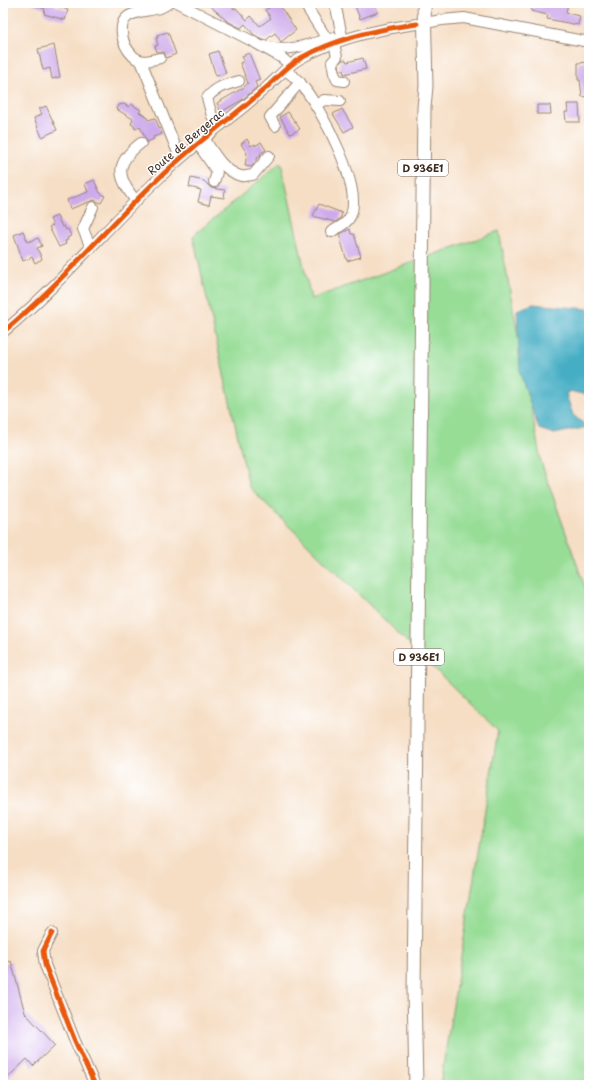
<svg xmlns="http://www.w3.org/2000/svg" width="592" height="1088" font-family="'Playpen Sans',sans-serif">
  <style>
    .green { fill: #97dd96; stroke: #69845a }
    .water { fill: #45adc4; stroke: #406c71 }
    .building { fill: #cdaaeb }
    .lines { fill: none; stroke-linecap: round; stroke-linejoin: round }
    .minor-casing { stroke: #988472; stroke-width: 12 }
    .major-casing { stroke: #988472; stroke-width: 15 }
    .minor { stroke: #fff; stroke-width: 10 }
    .major { stroke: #fff; stroke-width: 13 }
    .cycleway-casing { stroke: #fff; stroke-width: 8 }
    .cycleway { stroke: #e8590c; stroke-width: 5 }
    .labels { text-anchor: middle; stroke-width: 3; stroke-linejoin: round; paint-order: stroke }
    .shield { fill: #fff; stroke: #766a62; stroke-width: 1 }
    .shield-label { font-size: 10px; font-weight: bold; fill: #3b2a1e }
    .street-label { font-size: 11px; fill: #3b2a1e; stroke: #fff }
  </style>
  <rect width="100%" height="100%" fill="#fff"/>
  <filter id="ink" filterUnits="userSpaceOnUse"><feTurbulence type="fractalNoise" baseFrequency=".025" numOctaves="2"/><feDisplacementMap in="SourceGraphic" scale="8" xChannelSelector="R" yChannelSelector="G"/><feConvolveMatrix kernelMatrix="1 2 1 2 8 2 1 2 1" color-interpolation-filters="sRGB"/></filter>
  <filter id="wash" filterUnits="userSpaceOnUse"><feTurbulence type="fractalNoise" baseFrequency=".012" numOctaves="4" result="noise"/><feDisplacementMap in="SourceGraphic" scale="16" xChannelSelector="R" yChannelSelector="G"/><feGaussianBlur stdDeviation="0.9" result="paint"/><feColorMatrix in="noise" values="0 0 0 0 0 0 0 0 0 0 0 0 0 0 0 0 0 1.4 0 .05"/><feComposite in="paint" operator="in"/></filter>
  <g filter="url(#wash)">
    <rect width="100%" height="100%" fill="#f6dec5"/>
    <polygon class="green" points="281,162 311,299 499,231 541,462 588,596 589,596 589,1085 440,1085 498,731 249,487 193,236"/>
    <polygon class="water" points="533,304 589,309 589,393 586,395 570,391 566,394 573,415 588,427 554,434 539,429 520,373 517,310"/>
    <g id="blocks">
      <g class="building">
        <polygon points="31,3 55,3 54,5 68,10 65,20 44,14 45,9 31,4"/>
        <polygon points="207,3 227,3 234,9 236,8 247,20 251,16 260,26 271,18 265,10 278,3 296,30 281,42 275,33 266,40 263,40 253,34 245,24 241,28 227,21"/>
        <polygon points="354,3 374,3 378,12 360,19"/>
        <polygon points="533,3 568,3 566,13 580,16 578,25 547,19 548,15 531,11"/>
        <polygon points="168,32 176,54 166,58 164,52 157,52 155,46 158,45 156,38 158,38 157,35"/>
        <polygon points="54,45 60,77 52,79 50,68 43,70 38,49"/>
        <polygon points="218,51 226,73 216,76 209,54"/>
        <polygon points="249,53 260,80 255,82 257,87 242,100 221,112 217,103 243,88 248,83 240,63 244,61 242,56"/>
        <polygon points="363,58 366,69 344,74 343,70 340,71 339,64 342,60 346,60 347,62"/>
        <polygon points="589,62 589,96 582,97 580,80 578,80 578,63"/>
        <polygon points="124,104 129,107 131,104 141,110 139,112 146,116 148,120 155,118 162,134 153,137 154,139 147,142 140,127 135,129 134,126 131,124 133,119 116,109 118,105"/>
        <polygon points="567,104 579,104 580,122 566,122 565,112 568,112"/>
        <polygon points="537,105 550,105 551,114 537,114"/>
        <polygon points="46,106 57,130 42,137 34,118 42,114 39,109"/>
        <polygon points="342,109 353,127 344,132 333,114"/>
        <polygon points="288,112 300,129 290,134 280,117"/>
        <polygon points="247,139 251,146 255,144 255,146 261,142 266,150 260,154 261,155 256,159 256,162 251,167 245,166 247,153 241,144"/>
        <polygon points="191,178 204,181 211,188 225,190 224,198 211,196 209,205 198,202 201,190 189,187"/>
        <polygon points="94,180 100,193 105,196 101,203 94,200 70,209 67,200 88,192 85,184"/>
        <polygon points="319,204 342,213 340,219 335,222 313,216"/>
        <polygon points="57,216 62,227 64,226 66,230 68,229 71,236 67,238 68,240 65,241 66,244 59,247 49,227 53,225 50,219"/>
        <polygon points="350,229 351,234 354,234 361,257 347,261 340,238 342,238 340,234"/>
        <polygon points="23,231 28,242 38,238 42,246 37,248 42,259 35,263 32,257 23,261 14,235"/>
        <polygon points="11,961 25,1013 55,1045 33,1066 27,1059 3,1082 3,964"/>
      </g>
    </g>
  </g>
  <g filter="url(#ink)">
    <use href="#blocks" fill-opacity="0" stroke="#988472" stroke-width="1"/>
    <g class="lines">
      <g class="minor-casing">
        <g id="minor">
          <polyline points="178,3 252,41 282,58 290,65"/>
          <polyline points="304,3 327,39"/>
          <polyline points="335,3 342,36"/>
          <polyline points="425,23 442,20 464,18 589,42"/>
          <polyline points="334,43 337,57 332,62 334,73 337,80 344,81"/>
          <path d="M 265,46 C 286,54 312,43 333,38"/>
          <path d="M 160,58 C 150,60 141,64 133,56 C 127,50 123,43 122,34 C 118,4 156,16 168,3"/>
          <polyline points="141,61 180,158"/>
          <path d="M 285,70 C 291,74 297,79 301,84 C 319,105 369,195 348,220 C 344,225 336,229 331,232"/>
          <polyline points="316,105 324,100 340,101"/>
          <path d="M 221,125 L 212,116 L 207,98 C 217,86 226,85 239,81"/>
          <polyline points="275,126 270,117 300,82"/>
          <path d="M 204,138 C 213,152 223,171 241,176 C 244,177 249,175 253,175 L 269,156"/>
          <polyline points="198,144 217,172 214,182"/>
          <path d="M 136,201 C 116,176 115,163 141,143"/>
          <polyline points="91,248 83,229 93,207"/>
          <path d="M 3,332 C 59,286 105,229 158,179 C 186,152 216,129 246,105 C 253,99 260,93 267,87 C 278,77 288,65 301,58 C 337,38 378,29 417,24"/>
          <polyline points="52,933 43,951 45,965 75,1041 95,1085"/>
        </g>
      </g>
      <g class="major-casing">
        <polyline id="major" points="416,1085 414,990 424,108 426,86 424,3"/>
      </g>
      <use href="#minor" class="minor"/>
      <use href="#major" class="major"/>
      <g class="cycleway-casing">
        <g id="cycleway">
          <path d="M 3,332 C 59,286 105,229 158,179 C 186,152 216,129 246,105 C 253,99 260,93 267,87 C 278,77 288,65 301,58 C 337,38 378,29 417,24"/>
          <polyline points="52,933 43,951 45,965 75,1041 95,1085"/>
        </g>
      </g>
      <use href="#cycleway" class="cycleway"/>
    </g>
  </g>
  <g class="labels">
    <g class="shield">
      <rect x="398" y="160" width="50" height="16" rx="3"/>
      <rect x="394" y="649" width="50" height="16" rx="3"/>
    </g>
    <g class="shield-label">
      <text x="423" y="172">D 936E1</text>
      <text x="419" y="661">D 936E1</text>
    </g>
    <g class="street-label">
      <text transform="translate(186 142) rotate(-40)" y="4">Route de Bergerac</text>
    </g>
  </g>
  <rect width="592" height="1088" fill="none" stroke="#fff" stroke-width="16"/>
</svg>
